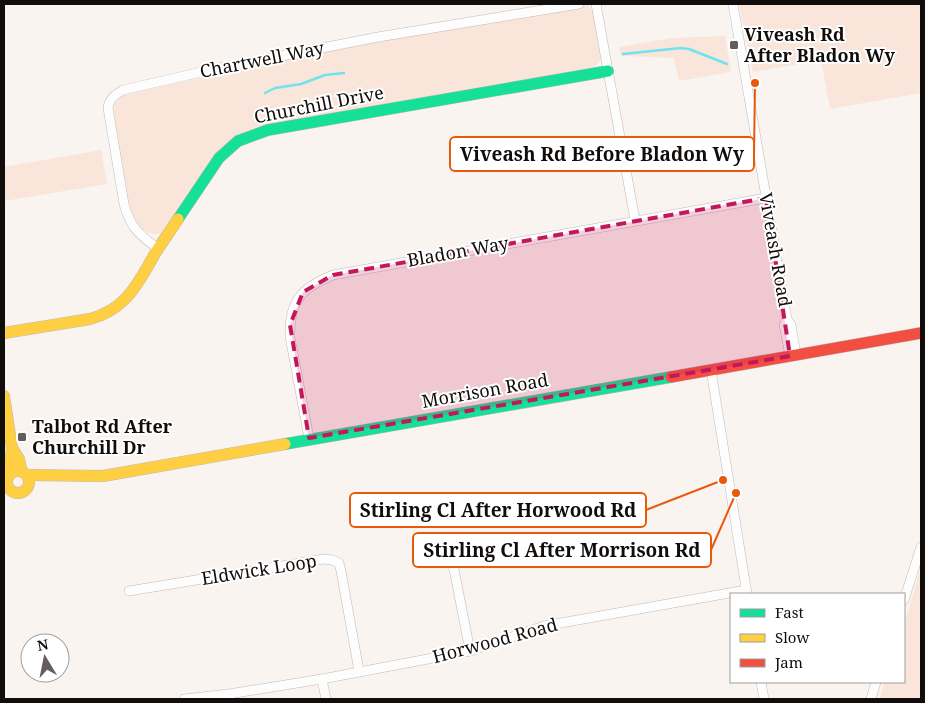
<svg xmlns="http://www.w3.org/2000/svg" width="925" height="703" font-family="'Noto Serif',serif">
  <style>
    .green { fill: #f9e5d9 }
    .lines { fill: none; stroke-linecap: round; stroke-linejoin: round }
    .stream { stroke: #73e2f0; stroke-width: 2.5 }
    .street-casing { stroke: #bfbab8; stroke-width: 10 }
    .fast-casing { stroke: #bfbab8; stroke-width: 12 }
    .slow-casing { stroke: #bfbab8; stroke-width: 12 }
    .jam-casing { stroke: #bfbab8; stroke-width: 12 }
    .street { stroke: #fefdfd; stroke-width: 9 }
    .fast { stroke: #16e098; stroke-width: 11 }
    .slow { stroke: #ffcf43; stroke-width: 11 }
    .jam { stroke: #f24e42; stroke-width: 11 }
    .marked { fill: #c2185b; fill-opacity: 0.2; stroke: #c2185b; stroke-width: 4; stroke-dasharray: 10 6; stroke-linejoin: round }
    .poi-dot { fill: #635e5c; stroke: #fff; stroke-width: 2 }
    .labels { text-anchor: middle; stroke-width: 4; stroke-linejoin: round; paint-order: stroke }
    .poi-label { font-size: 18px; font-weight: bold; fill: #110d0b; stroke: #fff; text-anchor: start }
    .street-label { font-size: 18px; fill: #110d0b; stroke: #fff }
    .leader { fill: none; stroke: #e8590c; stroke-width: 2 }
    .callout-dot { fill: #e8590c; stroke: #fff; stroke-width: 2 }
    .callout { fill: #fff; stroke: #e8590c; stroke-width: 2 }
    .callout-label { font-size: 19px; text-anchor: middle; font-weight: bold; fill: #110d0b }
  </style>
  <rect width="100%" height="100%" fill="#faf4f1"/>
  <g class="green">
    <path d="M 571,4 C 576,4 583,3 587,5 C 597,10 599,45 601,56 L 600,61 L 594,67 L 249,131 L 162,233 C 145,238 136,223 130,210 L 113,115 L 115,104 L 122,96 L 369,39 Z"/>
    <polygon points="739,4 921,4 921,93 830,109 821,60 753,72"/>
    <polygon points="725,36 731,72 679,81 674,58 621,56 619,47 671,38"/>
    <polygon points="101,150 107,184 4,201 4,167"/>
    <polygon points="921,568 921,699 879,699 885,682 904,682 904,624"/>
  </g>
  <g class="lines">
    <g class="stream">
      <polyline points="623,54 681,48 689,49 727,64"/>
      <polyline points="265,93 275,88 301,84 325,75 344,73"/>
    </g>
    <g class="street-casing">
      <g id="street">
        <polyline points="596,4 635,220"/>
        <polyline points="733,4 787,319 791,325 796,355"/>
        <path d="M 158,249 C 139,234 131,229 124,204 L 108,108 C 109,99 115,95 123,90 L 210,70 L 378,37 L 579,4"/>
        <polyline points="787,319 784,325 790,356"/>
        <polyline points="711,370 747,594"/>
        <path d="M 309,438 L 290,337 C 289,301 301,288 333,275 L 766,198"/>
        <polyline points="445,555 454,569 470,651"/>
        <polyline points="129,591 324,559 332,560 339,563 341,571 359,671"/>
        <polyline points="904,600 921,547"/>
        <polyline points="322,679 326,699"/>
        <polyline points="761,682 764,699"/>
        <polyline points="184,699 229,694 322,679 470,651 544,626 746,590"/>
        <polyline points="871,699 876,682"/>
      </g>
    </g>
    <g class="fast-casing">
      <g id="fast">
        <polyline points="178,219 219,158 238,141 268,130 608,71"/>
        <polyline points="285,444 671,377"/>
      </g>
    </g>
    <g class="slow-casing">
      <g id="slow">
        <path d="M 4,333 L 90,319 C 127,309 138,283 156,252 C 163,241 171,230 178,219"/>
        <polyline points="4,396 12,448 10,466 11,473"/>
        <polyline points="12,448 19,459 22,472"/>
        <circle cx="18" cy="482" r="11"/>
        <polyline points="27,475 103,476 285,444"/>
      </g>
    </g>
    <g class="jam-casing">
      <polyline id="jam" points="671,377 921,333"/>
    </g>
    <use href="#street" class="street"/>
    <use href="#fast" class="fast"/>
    <use href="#slow" class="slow"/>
    <use href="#jam" class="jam"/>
  </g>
  <path class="marked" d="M 766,198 L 790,356 L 309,438 L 290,325 L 303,292 L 333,275 Z"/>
  <g class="poi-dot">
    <rect x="729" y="40" width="10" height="10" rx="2.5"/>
    <rect x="17" y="432" width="10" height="10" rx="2.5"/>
  </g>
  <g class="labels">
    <g class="poi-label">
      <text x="744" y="41">Viveash Rd<tspan x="744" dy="21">After Bladon Wy</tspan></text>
      <text x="32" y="433">Talbot Rd After<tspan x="32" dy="21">Churchill Dr</tspan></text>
    </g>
    <g class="street-label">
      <text transform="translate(262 60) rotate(-11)" y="6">Chartwell Way</text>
      <text transform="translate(319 105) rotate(-11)" y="6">Churchill Drive</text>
      <text transform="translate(775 250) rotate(80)" y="6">Viveash Road</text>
      <text transform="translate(458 252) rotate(-10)" y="6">Bladon Way</text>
      <text transform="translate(485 391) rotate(-10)" y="6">Morrison Road</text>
      <text transform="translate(259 570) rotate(-9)" y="6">Eldwick Loop</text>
      <text transform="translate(495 641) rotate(-15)" y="6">Horwood Road</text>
    </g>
  </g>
  <path class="leader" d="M755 83L754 154M723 480L646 510M736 493L711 550"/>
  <g class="callout-dot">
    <circle cx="755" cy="83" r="5"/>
    <circle cx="723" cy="480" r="5"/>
    <circle cx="736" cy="493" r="5"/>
  </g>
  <g class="callout">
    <rect x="450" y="137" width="304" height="34" rx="5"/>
    <rect x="350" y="493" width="296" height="34" rx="5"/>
    <rect x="413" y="533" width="298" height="34" rx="5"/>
  </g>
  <g class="callout-label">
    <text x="602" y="161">Viveash Rd Before Bladon Wy</text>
    <text x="498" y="517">Stirling Cl After Horwood Rd</text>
    <text x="562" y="557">Stirling Cl After Morrison Rd</text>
  </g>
  <rect width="925" height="703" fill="none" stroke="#110d0b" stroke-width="10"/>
  <rect x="730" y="593" width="175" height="90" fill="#ffffff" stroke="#a09e9d"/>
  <rect x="740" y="609" width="25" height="8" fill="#16e098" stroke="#a09e9d"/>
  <text x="775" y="618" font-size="15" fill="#110d0b">Fast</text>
  <rect x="740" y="634" width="25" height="8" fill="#ffcf43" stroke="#a09e9d"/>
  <text x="775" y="643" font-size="15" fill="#110d0b">Slow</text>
  <rect x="740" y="659" width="25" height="8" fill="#f24e42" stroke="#a09e9d"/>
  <text x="775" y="668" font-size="15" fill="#110d0b">Jam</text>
  <g transform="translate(45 658) rotate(350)"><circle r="24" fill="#ffffff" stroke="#a09e9d"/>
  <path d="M0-4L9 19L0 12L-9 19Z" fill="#635e5c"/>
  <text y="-8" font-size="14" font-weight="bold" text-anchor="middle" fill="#110d0b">N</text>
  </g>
</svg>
